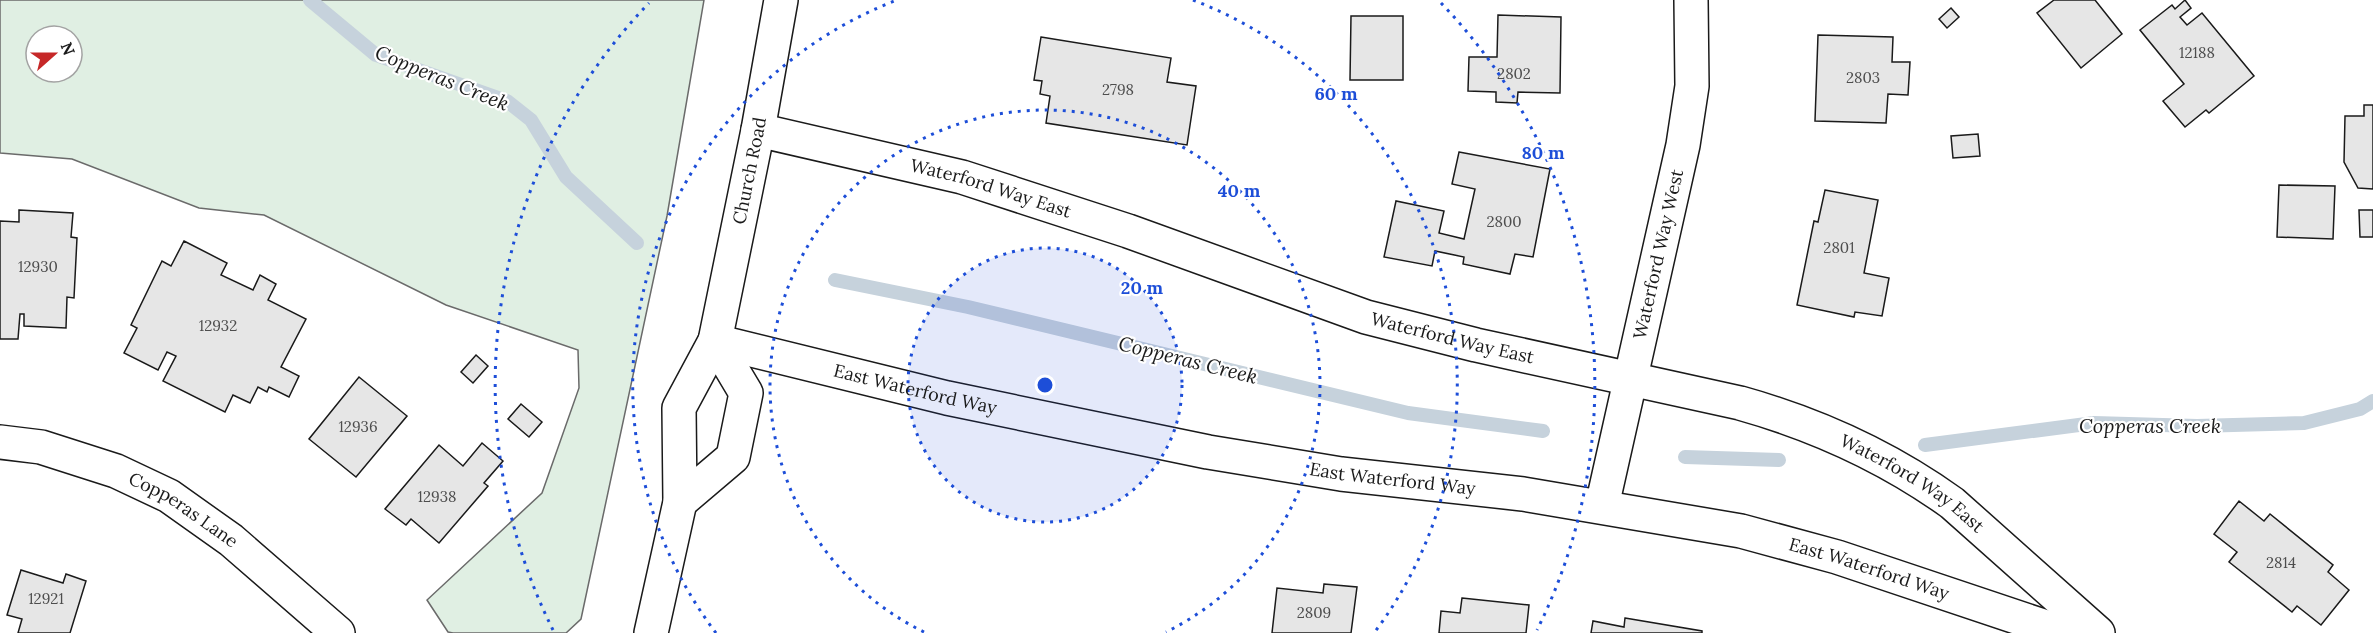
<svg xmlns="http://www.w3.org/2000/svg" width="2373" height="633" font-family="Lora,serif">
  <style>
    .green { fill: #e0efe3; stroke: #6a6a6a; stroke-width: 1.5; fill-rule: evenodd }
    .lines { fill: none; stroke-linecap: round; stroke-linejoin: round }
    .stream { stroke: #c6d2dc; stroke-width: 14 }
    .building { fill: #e6e6e6; stroke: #1a1a1a; stroke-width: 1.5 }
    .street-casing { stroke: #1a1a1a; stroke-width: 36 }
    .secondary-casing { stroke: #1a1a1a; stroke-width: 36 }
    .street { stroke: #fff; stroke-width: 33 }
    .secondary { stroke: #fff; stroke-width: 33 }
    .ring { fill: none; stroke: #1d4ed8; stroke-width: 3; stroke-dasharray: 3 6 }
    .labels { text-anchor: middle; stroke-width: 4.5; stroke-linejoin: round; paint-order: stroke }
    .number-label { font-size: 15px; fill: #4d4d4d }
    .street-label { font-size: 18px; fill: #1a1a1a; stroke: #fff }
    .water-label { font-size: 20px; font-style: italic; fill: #1a1a1a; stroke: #fff }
    .centre { fill: #1d4ed8; stroke: #fff; stroke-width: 3 }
    .ring-label { font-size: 18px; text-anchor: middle; font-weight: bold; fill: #1d4ed8; stroke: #fff; stroke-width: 4.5; stroke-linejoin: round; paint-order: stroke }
  </style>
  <rect width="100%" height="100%" fill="#fff"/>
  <path class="green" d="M 0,0 L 704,0 L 667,216 L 581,619 L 566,633 L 453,633 L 448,632 L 427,600 L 542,493 L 579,388 L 578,350 L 446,305 L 264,215 L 199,208 L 72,159 L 0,153 ZM 36,36 L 72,36 L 72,72 L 36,72 Z"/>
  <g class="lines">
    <g class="stream">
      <polyline points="310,0 376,55 507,101 531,120 566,177 637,243"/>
      <polyline points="835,280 968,307 1408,413 1543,431"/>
      <polyline points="1925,445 2094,423 2197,426 2304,423 2360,409 2373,401"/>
      <polyline points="1685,457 1779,460"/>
    </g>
  </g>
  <g class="building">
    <polygon points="2054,0 2095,0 2122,34 2081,68 2037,13"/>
    <polygon points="2185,0 2191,8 2180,17 2187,25 2202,13 2254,76 2209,113 2206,110 2185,127 2163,101 2184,84 2140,30 2172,5 2175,9"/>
    <polygon points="1951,8 1959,17 1947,28 1939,19"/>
    <polygon points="1498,15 1561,17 1560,93 1518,92 1517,103 1496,102 1496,92 1468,91 1469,57 1497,57"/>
    <polygon points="1351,16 1403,16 1403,80 1350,80"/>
    <polygon points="1818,35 1893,37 1892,62 1910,62 1908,95 1888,94 1886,123 1815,121"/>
    <polygon points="1041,37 1171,58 1167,82 1196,86 1187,145 1046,123 1050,96 1040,94 1042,81 1034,80"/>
    <polygon points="2364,105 2373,105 2373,189 2358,188 2344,162 2345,116 2364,116"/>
    <polygon points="1978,134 1980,156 1953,158 1951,136"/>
    <polygon points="1459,152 1550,169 1533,257 1515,254 1510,274 1463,264 1464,257 1435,251 1432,266 1384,257 1396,201 1444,211 1439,233 1464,239 1475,189 1452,184"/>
    <polygon points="2279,185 2335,186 2333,239 2277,237"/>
    <polygon points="1825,190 1878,200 1864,273 1889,278 1882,316 1855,312 1854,317 1797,305 1814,221 1818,222"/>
    <polygon points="19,210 73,213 71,237 77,238 74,298 67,297 66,328 24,326 24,314 20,314 18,339 0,339 0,221 19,222"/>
    <polygon points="2359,210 2373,210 2373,237 2360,237"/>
    <polygon points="184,241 227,263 221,275 253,290 260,275 276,284 268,300 306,319 281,367 299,376 289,397 269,387 267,392 258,387 250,403 233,395 225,412 163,381 176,356 167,352 158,370 124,353 137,328 131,325 162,261 171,266"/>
    <polygon points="476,355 488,366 473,383 461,372"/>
    <polygon points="359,377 407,416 356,477 309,439"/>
    <polygon points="521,404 542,422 529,437 508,419"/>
    <polygon points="482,443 503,461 484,483 488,486 439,543 411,519 406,525 385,509 439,445 463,466"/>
    <polygon points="2239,501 2264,521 2270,514 2333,565 2328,572 2349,590 2321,625 2297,606 2292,612 2229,562 2237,552 2214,534"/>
    <polygon points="21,570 63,583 66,574 86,581 70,633 18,633 22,619 7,615"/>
    <polygon points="1324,584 1357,587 1351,633 1272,633 1277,588 1323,593"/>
    <polygon points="1462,598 1529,605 1526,633 1439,633 1441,611 1460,613"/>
    <polygon points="1625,618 1702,631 1702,633 1591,633 1593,621 1624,627"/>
  </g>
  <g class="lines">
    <g class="street-casing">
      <g id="street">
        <path id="s1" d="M 758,130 L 962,177 L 1128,231 L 1366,317 L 1476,345 L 1740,403 C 1815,424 1888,457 1952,503 L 2098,633"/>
        <path id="s2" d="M 715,341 L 947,398 L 1208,452 L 1341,474 L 1523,494 L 1741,531 L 1837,557 L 2064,633"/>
        <path id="s3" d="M 1602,506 L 1683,145 L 1692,86 L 1691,0"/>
      </g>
    </g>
    <g class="secondary-casing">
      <g id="secondary">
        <path id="s4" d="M 0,442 L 41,447 L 116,471 L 169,496 L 231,540 L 338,633"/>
        <polyline points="680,502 733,457 746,393 715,341"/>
        <path id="s5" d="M 651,633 L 680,502 L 679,408 L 715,341 L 758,130 L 781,0"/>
      </g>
    </g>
    <use href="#street" class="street"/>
    <use href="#secondary" class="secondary"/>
  </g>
  <circle cx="1045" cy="385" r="137" fill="#1d4ed8" fill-opacity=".12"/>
  <g class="ring">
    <circle cx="1045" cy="385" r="137"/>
    <path d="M924 632A275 275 0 1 1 1166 632"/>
    <path d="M716 633A412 412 0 0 1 897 0M1193 0A412 412 0 0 1 1374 633"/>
    <path d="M553 630A550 550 0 0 1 649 3M1441 3A550 550 0 0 1 1537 630"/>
  </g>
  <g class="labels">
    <g class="number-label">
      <text x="2197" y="58">12188</text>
      <text x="1514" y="79">2802</text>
      <text x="1863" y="83">2803</text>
      <text x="1118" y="95">2798</text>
      <text x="1504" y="227">2800</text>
      <text x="1839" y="253">2801</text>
      <text x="38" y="272">12930</text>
      <text x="218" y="331">12932</text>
      <text x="358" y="432">12936</text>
      <text x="437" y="502">12938</text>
      <text x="2281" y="568">2814</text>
      <text x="46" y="604">12921</text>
      <text x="1314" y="618">2809</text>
    </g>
    <g class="street-label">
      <text dy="6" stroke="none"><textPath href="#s5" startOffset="478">Church Road</textPath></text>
      <text dy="6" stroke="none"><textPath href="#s1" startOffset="240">Waterford Way East</textPath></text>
      <text dy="6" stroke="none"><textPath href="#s3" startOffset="258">Waterford Way West</textPath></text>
      <text dy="6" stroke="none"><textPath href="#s1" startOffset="726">Waterford Way East</textPath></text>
      <text dy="6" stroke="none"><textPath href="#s2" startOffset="206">East Waterford Way</textPath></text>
      <text dy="6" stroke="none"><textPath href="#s2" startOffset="692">East Waterford Way</textPath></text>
      <text dy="6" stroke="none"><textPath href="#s1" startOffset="1212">Waterford Way East</textPath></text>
      <text dy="6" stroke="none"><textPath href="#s4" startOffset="198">Copperas Lane</textPath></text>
      <text dy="6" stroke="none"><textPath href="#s2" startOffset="1178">East Waterford Way</textPath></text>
    </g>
    <g class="water-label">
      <text transform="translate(442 78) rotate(22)" y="7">Copperas Creek</text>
      <text transform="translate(1188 360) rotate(14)" y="7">Copperas Creek</text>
      <text x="2150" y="433">Copperas Creek</text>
    </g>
  </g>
  <circle cx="1045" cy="385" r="9" class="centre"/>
  <g class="ring-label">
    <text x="1336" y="100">60 m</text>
    <text x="1543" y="159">80 m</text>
    <text x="1239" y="197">40 m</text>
    <text x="1142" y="294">20 m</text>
  </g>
  <g transform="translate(54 54) rotate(69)"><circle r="28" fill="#ffffff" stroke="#a3a3a3" stroke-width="1.5"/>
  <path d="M0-4.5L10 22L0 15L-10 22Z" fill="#c62828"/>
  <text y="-9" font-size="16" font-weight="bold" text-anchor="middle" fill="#1a1a1a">N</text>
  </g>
</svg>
